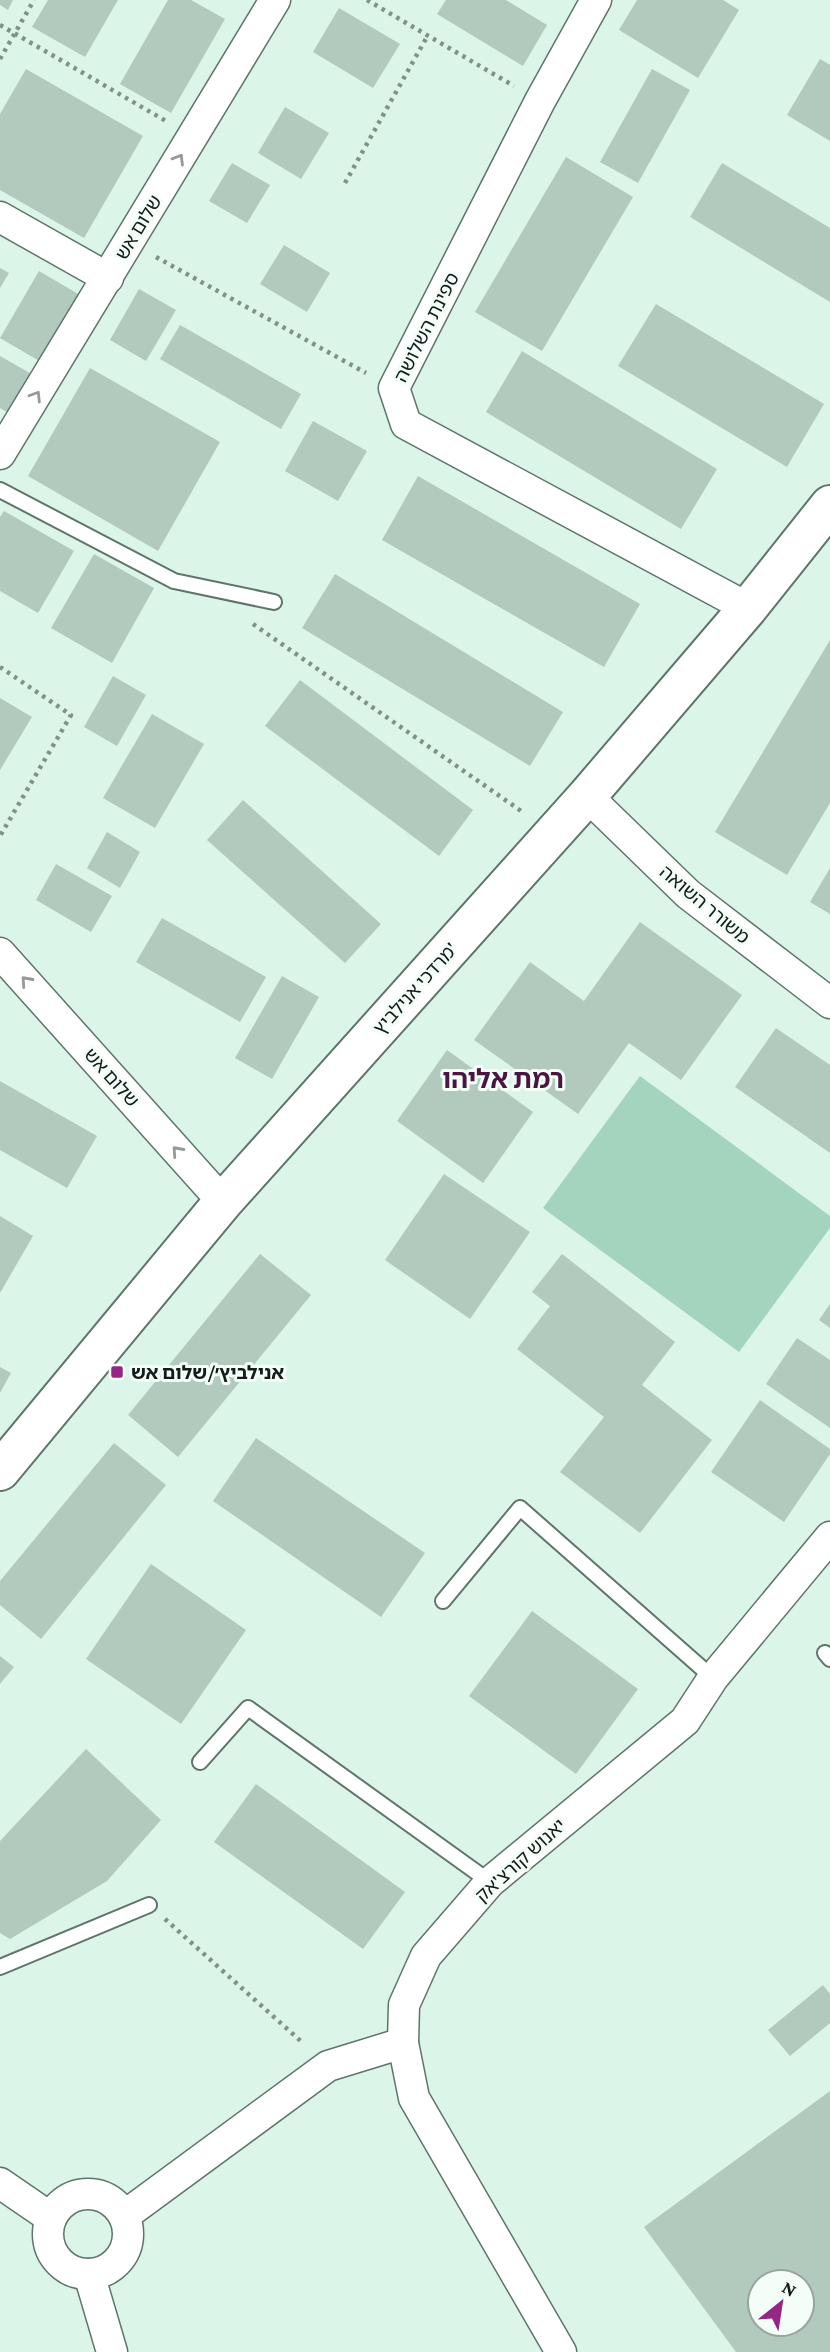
<svg xmlns="http://www.w3.org/2000/svg" width="830" height="2352" font-family="'Crimson Pro','Noto Sans Hebrew',serif">
  <style>
    .green { fill: #a3d4be }
    .building { fill: #b2c9be; fill-rule: evenodd }
    .lines { fill: none; stroke-linecap: round; stroke-linejoin: round }
    .lane-casing { stroke: #5f756b; stroke-width: 18 }
    .street-casing { stroke: #5f756b; stroke-width: 33 }
    .secondary-casing { stroke: #5f756b; stroke-width: 42 }
    .path { stroke: #809189; stroke-width: 4.5; stroke-dasharray: 3.5 5; stroke-linecap: butt }
    .lane { stroke: #fff; stroke-width: 14 }
    .street { stroke: #fff; stroke-width: 30 }
    .secondary { stroke: #fff; stroke-width: 38 }
    .oneway { stroke: #959997 }
    .poi-dot { fill: #952686; stroke: #f4fef9; stroke-width: 2.5 }
    .labels { text-anchor: middle; stroke-width: 6; stroke-linejoin: round; paint-order: stroke }
    .street-label { font-size: 19px; fill: #131c18; stroke: #f4fef9 }
    .poi-label { font-size: 19px; font-weight: bold; fill: #131c18; stroke: #f4fef9; text-anchor: start }
    .district-label { font-size: 26px; font-weight: bold; fill: #4a1542; stroke: #f4fef9 }
  </style>
  <rect width="100%" height="100%" fill="#dcf5e9"/>
  <polygon class="green" points="640,1076 830,1216 830,1228 739,1352 543,1208"/>
  <g class="building">
    <polygon points="0,0 13,0 8,10 0,5"/>
    <polygon points="48,0 118,0 85,57 32,27"/>
    <polygon points="168,0 191,0 225,19 171,113 120,84"/>
    <polygon points="446,0 506,0 547,25 523,66 437,14"/>
    <polygon points="637,0 723,0 739,10 698,78 619,30"/>
    <polygon points="339,8 400,44 373,88 313,52"/>
    <polygon points="820,59 830,65 830,141 787,115"/>
    <polygon points="26,69 143,136 84,238 0,190 0,114"/>
    <polygon points="652,69 690,90 638,183 600,162"/>
    <polygon points="285,107 329,133 301,179 258,153"/>
    <polygon points="566,157 633,197 542,351 475,312"/>
    <polygon points="232,163 270,185 247,223 209,201"/>
    <polygon points="722,163 830,228 830,302 690,217"/>
    <polygon points="284,245 330,273 307,312 260,284"/>
    <polygon points="0,268 9,273 0,288"/>
    <polygon points="39,271 80,295 41,362 0,338"/>
    <polygon points="139,289 176,310 146,361 110,340"/>
    <polygon points="656,304 824,404 787,467 618,366"/>
    <polygon points="180,325 301,394 281,429 160,359"/>
    <polygon points="522,351 717,469 681,529 486,412"/>
    <polygon points="0,356 35,376 12,415 0,408"/>
    <polygon points="90,368 220,442 158,551 28,476"/>
    <polygon points="313,421 367,451 338,501 285,471"/>
    <polygon points="418,476 640,604 604,667 382,540"/>
    <polygon points="4,511 74,551 38,613 0,591 0,517"/>
    <polygon points="94,554 154,588 112,663 51,628"/>
    <polygon points="335,574 563,712 530,766 302,628"/>
    <polygon points="830,640 830,803 787,875 715,832"/>
    <polygon points="113,676 146,695 117,746 84,727"/>
    <polygon points="300,680 473,810 439,856 265,726"/>
    <polygon points="0,698 32,717 0,770"/>
    <polygon points="152,714 204,744 155,828 103,798"/>
    <polygon points="243,800 381,924 345,963 207,840"/>
    <polygon points="107,832 140,852 120,888 87,868"/>
    <polygon points="56,864 112,896 91,932 36,900"/>
    <polygon points="830,868 830,914 810,902"/>
    <polygon points="162,918 266,977 240,1022 136,962"/>
    <polygon points="640,922 742,995 681,1080 629,1043 578,1114 474,1040 530,962 584,1001"/>
    <polygon points="282,976 319,997 272,1079 235,1058"/>
    <polygon points="776,1028 830,1065 830,1153 735,1087"/>
    <polygon points="447,1050 533,1112 483,1183 397,1121"/>
    <polygon points="0,1081 97,1136 67,1188 0,1150"/>
    <polygon points="444,1174 530,1232 470,1319 385,1260"/>
    <polygon points="0,1216 33,1236 0,1293"/>
    <polygon points="260,1254 311,1295 178,1457 128,1415"/>
    <polygon points="562,1254 675,1342 642,1385 712,1440 640,1533 560,1472 604,1417 517,1349 550,1306 532,1292"/>
    <polygon points="830,1304 830,1328 819,1320"/>
    <polygon points="797,1338 830,1360 830,1428 766,1384"/>
    <polygon points="0,1367 11,1373 0,1393"/>
    <polygon points="760,1400 830,1449 830,1454 784,1522 711,1472"/>
    <polygon points="256,1438 425,1553 381,1617 213,1501"/>
    <polygon points="114,1443 166,1485 41,1639 0,1605 0,1581"/>
    <polygon points="151,1564 246,1630 181,1724 86,1659"/>
    <polygon points="532,1611 638,1689 576,1774 469,1696"/>
    <polygon points="0,1656 14,1667 0,1684"/>
    <polygon points="86,1749 161,1820 107,1881 10,1939 0,1933 0,1841"/>
    <polygon points="256,1784 405,1892 363,1949 214,1842"/>
    <polygon points="823,1985 830,1994 830,2023 790,2056 768,2030"/>
    <path d="M 830,2091 L 830,2352 L 736,2352 L 644,2227 ZM 760,2282 L 802,2282 L 802,2324 L 760,2324 Z"/>
  </g>
  <g class="lines">
    <g class="lane-casing">
      <g id="lane">
        <polyline points="0,490 174,581 274,602"/>
        <polyline points="443,1601 520,1508 713,1678"/>
        <polyline points="825,1653 830,1659"/>
        <polyline points="200,1762 248,1708 490,1882"/>
        <polyline points="0,1967 149,1905"/>
      </g>
    </g>
    <g class="street-casing">
      <g id="street">
        <polyline points="596,0 540,101 394,388 406,424 748,608"/>
        <polyline points="0,217 108,278"/>
        <polyline points="0,454 275,0"/>
        <polyline points="587,796 688,894 830,1003"/>
        <polyline points="0,953 223,1202"/>
        <polyline points="0,2183 51,2218"/>
        <circle cx="88" cy="2234" r="40"/>
        <polyline points="124,2216 328,2066 403,2043"/>
        <polyline points="89,2274 112,2352"/>
        <polyline points="561,2352 414,2098 403,2043 404,2005 426,1956 490,1882 685,1721 713,1678 830,1537"/>
      </g>
    </g>
    <g class="secondary-casing">
      <polyline id="secondary" points="0,1471 223,1202 587,796 748,608 830,505"/>
    </g>
    <g class="path">
      <polyline points="367,0 514,86"/>
      <polyline points="0,25 166,121"/>
      <polyline points="0,59 34,0"/>
      <polyline points="345,183 428,35"/>
      <polyline points="156,257 366,373"/>
      <polyline points="253,624 524,813"/>
      <polyline points="0,667 71,715 0,836"/>
      <polyline points="165,1919 304,2044"/>
    </g>
    <use href="#lane" class="lane"/>
    <use href="#street" class="street"/>
    <use href="#secondary" class="secondary"/>
  </g>
  <defs><path id="oneway-chevron" d="M-2-3.5L2.5 0L-2 3.5" fill="none" stroke-width="1.6" stroke-linecap="round" stroke-linejoin="round" transform="scale(1.75)"/></defs>
  <g class="oneway">
    <use href="#oneway-chevron" transform="translate(179 159) rotate(-59)"/>
    <use href="#oneway-chevron" transform="translate(36 396) rotate(-58)"/>
    <use href="#oneway-chevron" transform="translate(26 981) rotate(-132)"/>
    <use href="#oneway-chevron" transform="translate(177 1151) rotate(-132)"/>
  </g>
  <rect class="poi-dot" x="110" y="1365" width="14" height="14" rx="3.5"/>
  <g class="labels">
    <g class="street-label">
      <text transform="translate(138 227) rotate(-59)" y="7">שלום אש</text>
      <text transform="translate(426 327) rotate(-63)" y="7">ספינת השלושה</text>
      <text transform="translate(705 904) rotate(40)" y="7">משורר השואה</text>
      <text transform="translate(415 988) rotate(-48)" y="7">מרדכי אנילביץ'</text>
      <text transform="translate(112 1077) rotate(48)" y="7">שלום אש</text>
      <text transform="translate(520 1860) rotate(-42)" y="7">יאנוש קורצ'אק</text>
    </g>
    <g class="poi-label">
      <text x="131" y="1379">אנילביץ׳/שלום אש</text>
    </g>
    <g class="district-label">
      <text x="503" y="1088">רמת אליהו</text>
    </g>
  </g>
  <g transform="translate(781 2303) rotate(30)"><circle r="33" fill="#f4fef9" stroke="#9aa49f" stroke-width="2"/>
  <path d="M0-5L12 26L0 18L-12 26Z" fill="#952686"/>
  <text y="-10" font-size="19" font-weight="bold" text-anchor="middle" fill="#131c18">N</text>
  </g>
</svg>
